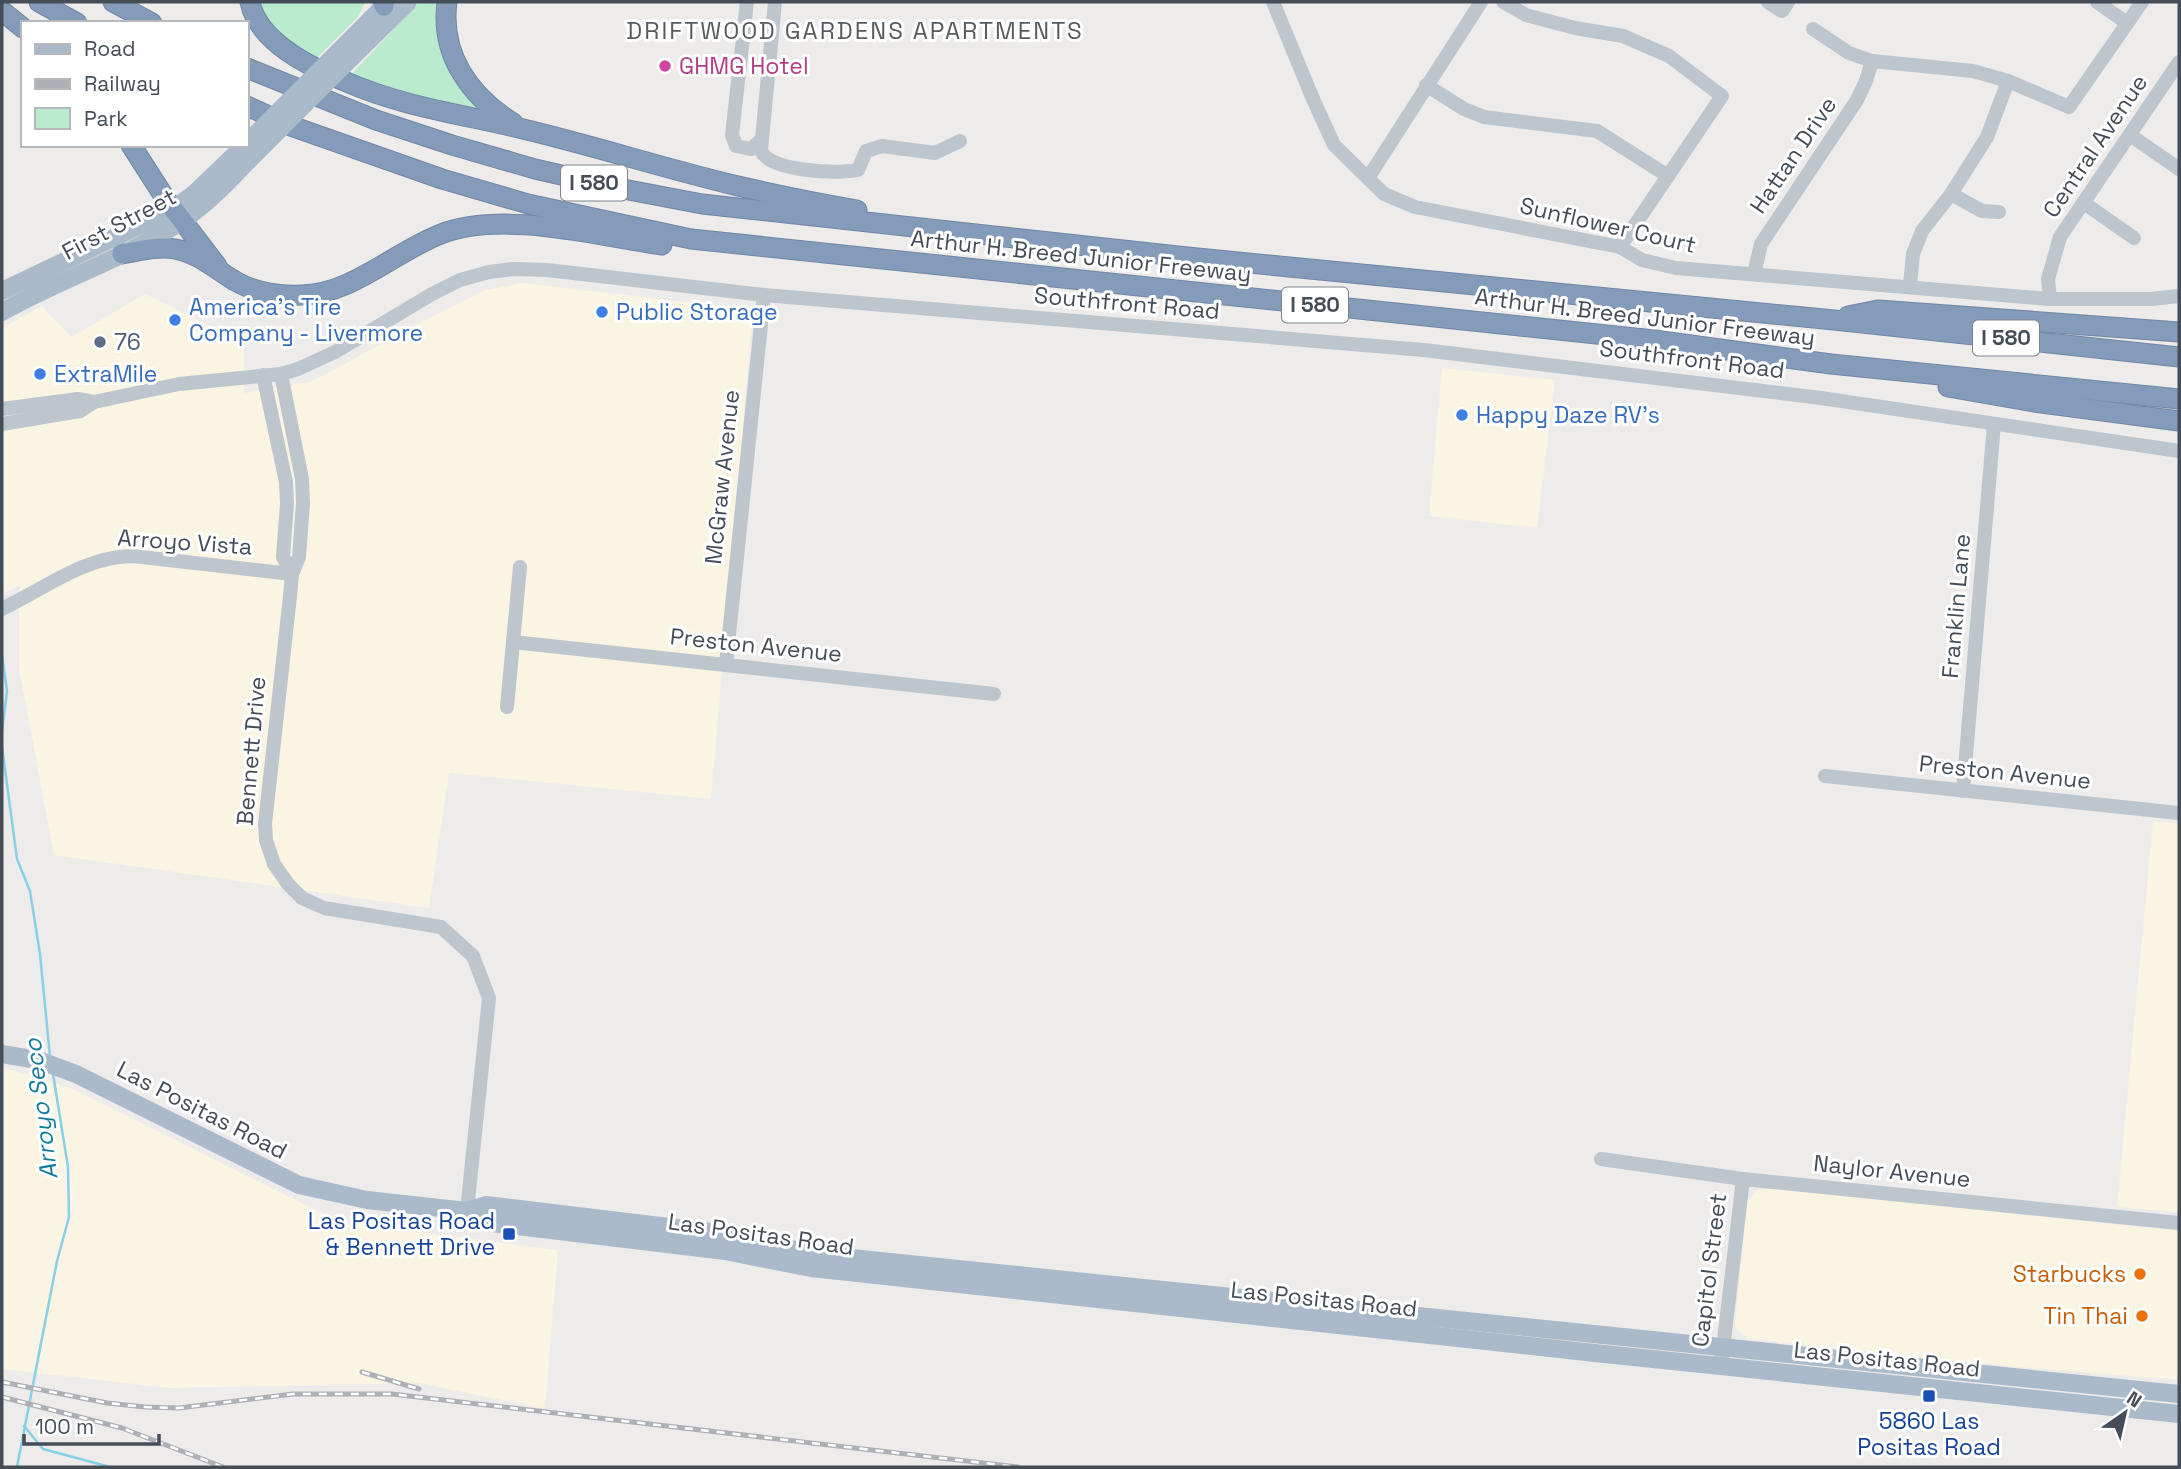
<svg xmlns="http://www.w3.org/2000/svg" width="2181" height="1469" font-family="'Space Grotesk',sans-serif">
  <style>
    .commercial { fill: #faf4e3 }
    .green { fill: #baebcf }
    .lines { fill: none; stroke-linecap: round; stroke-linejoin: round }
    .stream { stroke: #88d0e7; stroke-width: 2.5 }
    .highway-casing { stroke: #7087a5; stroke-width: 21 }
    .minor { stroke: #bdc5cd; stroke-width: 14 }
    .major { stroke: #abbaca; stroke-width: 18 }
    .highway { stroke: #849cb9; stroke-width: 19 }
    .rail-casing { stroke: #aeb0b6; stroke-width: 5 }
    .rail { stroke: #fff; stroke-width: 2.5; stroke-dasharray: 8; stroke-linecap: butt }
    .major-bridge { stroke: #abbaca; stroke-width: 18 }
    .hotel-dot { fill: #d1479c; stroke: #fff; stroke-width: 2.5 }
    .shop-dot { fill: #3f7fe0; stroke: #fff; stroke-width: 2.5 }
    .service-dot { fill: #5c6f8a; stroke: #fff; stroke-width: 2.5 }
    .transit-dot { fill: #1a4fb4; stroke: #fff; stroke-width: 2.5 }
    .food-dot { fill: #e8710a; stroke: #fff; stroke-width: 2.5 }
    .labels { text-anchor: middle; stroke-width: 6; stroke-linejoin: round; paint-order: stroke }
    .shield { fill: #fff; stroke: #7d838a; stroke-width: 2 }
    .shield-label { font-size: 21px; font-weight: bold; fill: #454e58 }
    .hotel-label { font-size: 23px; fill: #b23c85; stroke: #fff; text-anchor: start }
    .street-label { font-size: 23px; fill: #454e58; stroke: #fff }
    .shop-label { font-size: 23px; fill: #366cbe; stroke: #fff; text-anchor: start }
    .service-label { font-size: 23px; fill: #4e5e75; stroke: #fff; text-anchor: start }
    .transit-label { font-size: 23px; fill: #164399; stroke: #fff; text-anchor: end }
    .food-label { font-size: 23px; fill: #c56008; stroke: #fff; text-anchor: end }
    .neighbourhood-label { font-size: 24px; letter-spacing: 2px; fill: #585b60; stroke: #fff }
    .water-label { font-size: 24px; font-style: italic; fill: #127b9d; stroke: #fff }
  </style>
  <rect width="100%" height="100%" fill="#eeebeb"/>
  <g class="commercial">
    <polygon points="523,283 753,310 711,799 449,773 429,908 54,855 19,668 19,586 2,594 2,328 42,306 71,337 145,294 244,343 244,393 313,381 427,319 485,290"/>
    <polygon points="1442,368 1555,380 1537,528 1429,516"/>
    <polygon points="2153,821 2179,824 2179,1212 2117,1207"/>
    <polygon points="2,1068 35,1076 73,1089 340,1222 558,1250 545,1409 419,1383 170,1388 2,1369"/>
    <polygon points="1770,1188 2179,1231 2179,1380 2007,1366 1748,1339 1738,1330 1735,1323 1747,1202 1758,1190"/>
  </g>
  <g class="green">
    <polygon points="256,2 365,2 358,17 314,61 278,36"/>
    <polygon points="419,2 437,2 435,11 445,58 510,124 348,78"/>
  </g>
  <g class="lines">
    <g class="stream">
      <polyline points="2,655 7,691 2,731"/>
      <polyline points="2,747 17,859 30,891 40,954 50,1057"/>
      <polyline points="24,1426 43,1449 110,1467"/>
      <polyline points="17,1467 57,1261 69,1217 68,1167 53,1074"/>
    </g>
    <g class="highway-casing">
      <g id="highway">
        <polyline points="39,2 77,23"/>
        <polyline points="113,2 152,23"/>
        <path d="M 250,2 C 258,42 310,67 344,81 C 403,107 461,114 523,129 C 595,146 666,169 738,186 C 777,195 817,203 857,210"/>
        <polyline points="383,2 384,6"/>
        <path d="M 447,2 C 440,55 470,96 513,123"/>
        <polyline points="2,11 23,28"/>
        <polyline points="247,68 376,120 452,145 535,169 618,188 702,204 1187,257 1834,320 2179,357"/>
        <polyline points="247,106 291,126 442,179 528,204 691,239 1654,340 1831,364 2179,399"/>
        <polyline points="131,145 165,198 217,266"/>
        <path d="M 122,254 C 139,251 157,246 175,249 C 196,252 217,270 235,281 C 256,293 278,296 301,295 C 353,294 394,252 441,234 C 503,210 597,236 662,245"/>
        <polyline points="1848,316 1878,310 2179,332"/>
        <polyline points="1948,387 2034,402 2179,421"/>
      </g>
    </g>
    <g class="minor">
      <polyline points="747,2 732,135 736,146 751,149 762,139 775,2"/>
      <polyline points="1273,2 1313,99 1334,145 1384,194 1415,207 1620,247 1642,260 1676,268 2050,299 2151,299 2179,296"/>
      <polyline points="1503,2 1526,15 1575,28 1623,36 1669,56 1722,96 1620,247"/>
      <polyline points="1768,2 1782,11 1788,2"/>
      <polyline points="2097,2 2127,23"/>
      <polyline points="1813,29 1849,53 1872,61 1973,71 2008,81 2069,107 2142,2"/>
      <polyline points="1426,85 1464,109 1484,117 1597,131 1668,176"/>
      <polyline points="2130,135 2179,169"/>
      <path d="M 762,139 C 762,141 761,148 761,150 C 768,172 839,174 858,170 L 866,151 L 882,146 L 935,153 L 960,141"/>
      <polyline points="1368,178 1481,2"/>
      <polyline points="1951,194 1982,211 1999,212"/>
      <polyline points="2084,203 2134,238"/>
      <polyline points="1754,274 1761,244 1857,100 1866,81 1872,61"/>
      <polyline points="1910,286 1913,254 1922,231 1951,194 1987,137 2008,81"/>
      <polyline points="2050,299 2048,279 2060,237 2179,62"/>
      <polyline points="281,374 302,479 303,503 299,557 292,574 290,596 265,824 266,840 274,864 288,884 302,898 324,908 441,927 473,956 489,998 467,1211"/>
      <polyline points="263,375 286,482 287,504 283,557 292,574"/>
      <polyline points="2,409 78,399 94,402"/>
      <polyline points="2,424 80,411 94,402 179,384 281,374 298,369 335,352 432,294 460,280 489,272 513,269 547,270 764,295 1424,350 1821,398 2179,451"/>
      <path d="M 2,609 C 44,589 85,556 133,556 L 292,574"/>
      <polyline points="513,642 994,694"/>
      <polyline points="726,664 764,295"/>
      <polyline points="507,707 520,567"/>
      <polyline points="1825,776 2179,813"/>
      <polyline points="1963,791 1994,424"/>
      <polyline points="1601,1159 1743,1179 2179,1223"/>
      <polyline points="1721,1366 1743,1179"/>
    </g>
    <g class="major">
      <polyline points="334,56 384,6"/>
      <polyline points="350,59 408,2"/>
      <polyline points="2,291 174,209 195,193 245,145"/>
      <path d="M 2,312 C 59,279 125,259 180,222 C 206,205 227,183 248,161"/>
      <polyline points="2,1054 38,1060 76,1074 299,1185 367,1200 467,1211 492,1223 725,1251 811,1268 1595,1353 2179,1414"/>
      <polyline points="467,1211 486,1205 727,1234 812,1254 2179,1394"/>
    </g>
    <use href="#highway" class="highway"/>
    <g class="rail-casing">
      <g id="rail">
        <polyline points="362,1372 419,1389"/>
        <polyline points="2,1382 107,1403 145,1407 179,1408 293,1394 392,1394 1018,1467"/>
        <polyline points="2,1397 122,1428 223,1467"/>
      </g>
    </g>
    <use href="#rail" class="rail"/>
    <g class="major-bridge">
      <polyline points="247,143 334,56"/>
      <polyline points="248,161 350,59"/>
    </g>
  </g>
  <circle class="hotel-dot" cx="665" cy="66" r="7"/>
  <g class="shop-dot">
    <circle cx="602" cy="312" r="7"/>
    <circle cx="175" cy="320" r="7"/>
    <circle cx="40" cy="374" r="7"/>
    <circle cx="1462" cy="415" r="7"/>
  </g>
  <circle class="service-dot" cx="100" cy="342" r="7"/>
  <g class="transit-dot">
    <rect x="502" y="1227" width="14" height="14" rx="3.5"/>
    <rect x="1922" y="1389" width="14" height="14" rx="3.5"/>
  </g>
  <g class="food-dot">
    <circle cx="2140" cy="1274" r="7"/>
    <circle cx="2142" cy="1316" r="7"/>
  </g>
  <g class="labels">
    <g class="shield">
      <rect x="561" y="165.5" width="66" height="35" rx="5"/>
      <rect x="1282" y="287.5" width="66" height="35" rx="5"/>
      <rect x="1973" y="320.5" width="66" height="35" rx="5"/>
    </g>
    <g class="shield-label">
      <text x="594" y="190">I 580</text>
      <text x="1315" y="312">I 580</text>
      <text x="2006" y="345">I 580</text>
    </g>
    <g class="hotel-label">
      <text x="679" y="74">GHMG Hotel</text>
    </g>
    <g class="street-label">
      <text transform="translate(2095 146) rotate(-56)" y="8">Central Avenue</text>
      <text transform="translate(1793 155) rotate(-56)" y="8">Hattan Drive</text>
      <text transform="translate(119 224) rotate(-28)" y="8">First Street</text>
      <text transform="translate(1608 225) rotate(13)" y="8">Sunflower Court</text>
      <text transform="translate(1081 256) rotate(6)" y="8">Arthur H. Breed Junior Freeway</text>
      <text transform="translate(1127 303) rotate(5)" y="8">Southfront Road</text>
      <text transform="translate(1645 317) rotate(7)" y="8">Arthur H. Breed Junior Freeway</text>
      <text transform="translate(1692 359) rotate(7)" y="8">Southfront Road</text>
      <text transform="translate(722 477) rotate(-84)" y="8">McGraw Avenue</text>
      <text transform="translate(185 542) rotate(4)" y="8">Arroyo Vista</text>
      <text transform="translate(1956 606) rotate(-85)" y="8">Franklin Lane</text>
      <text transform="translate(756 645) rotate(6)" y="8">Preston Avenue</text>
      <text transform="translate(251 751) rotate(-85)" y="8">Bennett Drive</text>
      <text transform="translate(2005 772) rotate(6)" y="8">Preston Avenue</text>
      <text transform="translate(202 1110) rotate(27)" y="8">Las Positas Road</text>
      <text transform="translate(1892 1171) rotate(6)" y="8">Naylor Avenue</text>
      <text transform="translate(761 1234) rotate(8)" y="8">Las Positas Road</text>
      <text transform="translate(1709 1270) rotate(-83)" y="8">Capitol Street</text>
      <text transform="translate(1324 1299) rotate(6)" y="8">Las Positas Road</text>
      <text transform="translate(1887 1359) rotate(6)" y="8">Las Positas Road</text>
    </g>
    <g class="shop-label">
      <text x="189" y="315">America's Tire<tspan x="189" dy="26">Company - Livermore</tspan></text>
      <text x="616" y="320">Public Storage</text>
      <text x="54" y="382">ExtraMile</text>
      <text x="1476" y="423">Happy Daze RV's</text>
    </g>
    <g class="service-label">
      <text x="114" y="350">76</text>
    </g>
    <g class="transit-label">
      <text x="495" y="1229">Las Positas Road<tspan x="495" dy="26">&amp; Bennett Drive</tspan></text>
      <text x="1929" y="1429" text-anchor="middle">5860 Las<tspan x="1929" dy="26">Positas Road</tspan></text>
    </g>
    <g class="food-label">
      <text x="2126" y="1282">Starbucks</text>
      <text x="2128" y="1324">Tin Thai</text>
    </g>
    <g class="neighbourhood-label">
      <text x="855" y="39">DRIFTWOOD GARDENS APARTMENTS</text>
    </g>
    <g class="water-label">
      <text transform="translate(41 1109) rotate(-97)" y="8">Arroyo Seco</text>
    </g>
  </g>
  <rect width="2181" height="1469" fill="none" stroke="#454e58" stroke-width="7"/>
  <rect x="21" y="21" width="228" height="126" fill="#ffffff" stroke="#b5b8bc" stroke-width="2"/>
  <rect x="35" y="44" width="35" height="10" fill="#abbaca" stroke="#b5b8bc" stroke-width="2"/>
  <text x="84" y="56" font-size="21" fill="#454e58">Road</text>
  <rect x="35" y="79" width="35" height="10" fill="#aeb0b6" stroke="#b5b8bc" stroke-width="2"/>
  <text x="84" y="91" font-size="21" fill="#454e58">Railway</text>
  <rect x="35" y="108" width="35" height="21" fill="#baebcf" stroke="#b5b8bc" stroke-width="2"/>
  <text x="84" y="126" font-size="21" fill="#454e58">Park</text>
  <g transform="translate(2125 1413) rotate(34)" stroke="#ffffff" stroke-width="5" paint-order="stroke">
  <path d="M0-5L12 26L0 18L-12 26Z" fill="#454e58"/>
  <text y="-10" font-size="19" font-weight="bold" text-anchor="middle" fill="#454e58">N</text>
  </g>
  <path d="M24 1434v10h135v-10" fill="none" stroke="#454e58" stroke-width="3.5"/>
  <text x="35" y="1434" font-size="21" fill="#454e58" stroke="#ffffff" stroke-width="5" paint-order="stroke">100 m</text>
</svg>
